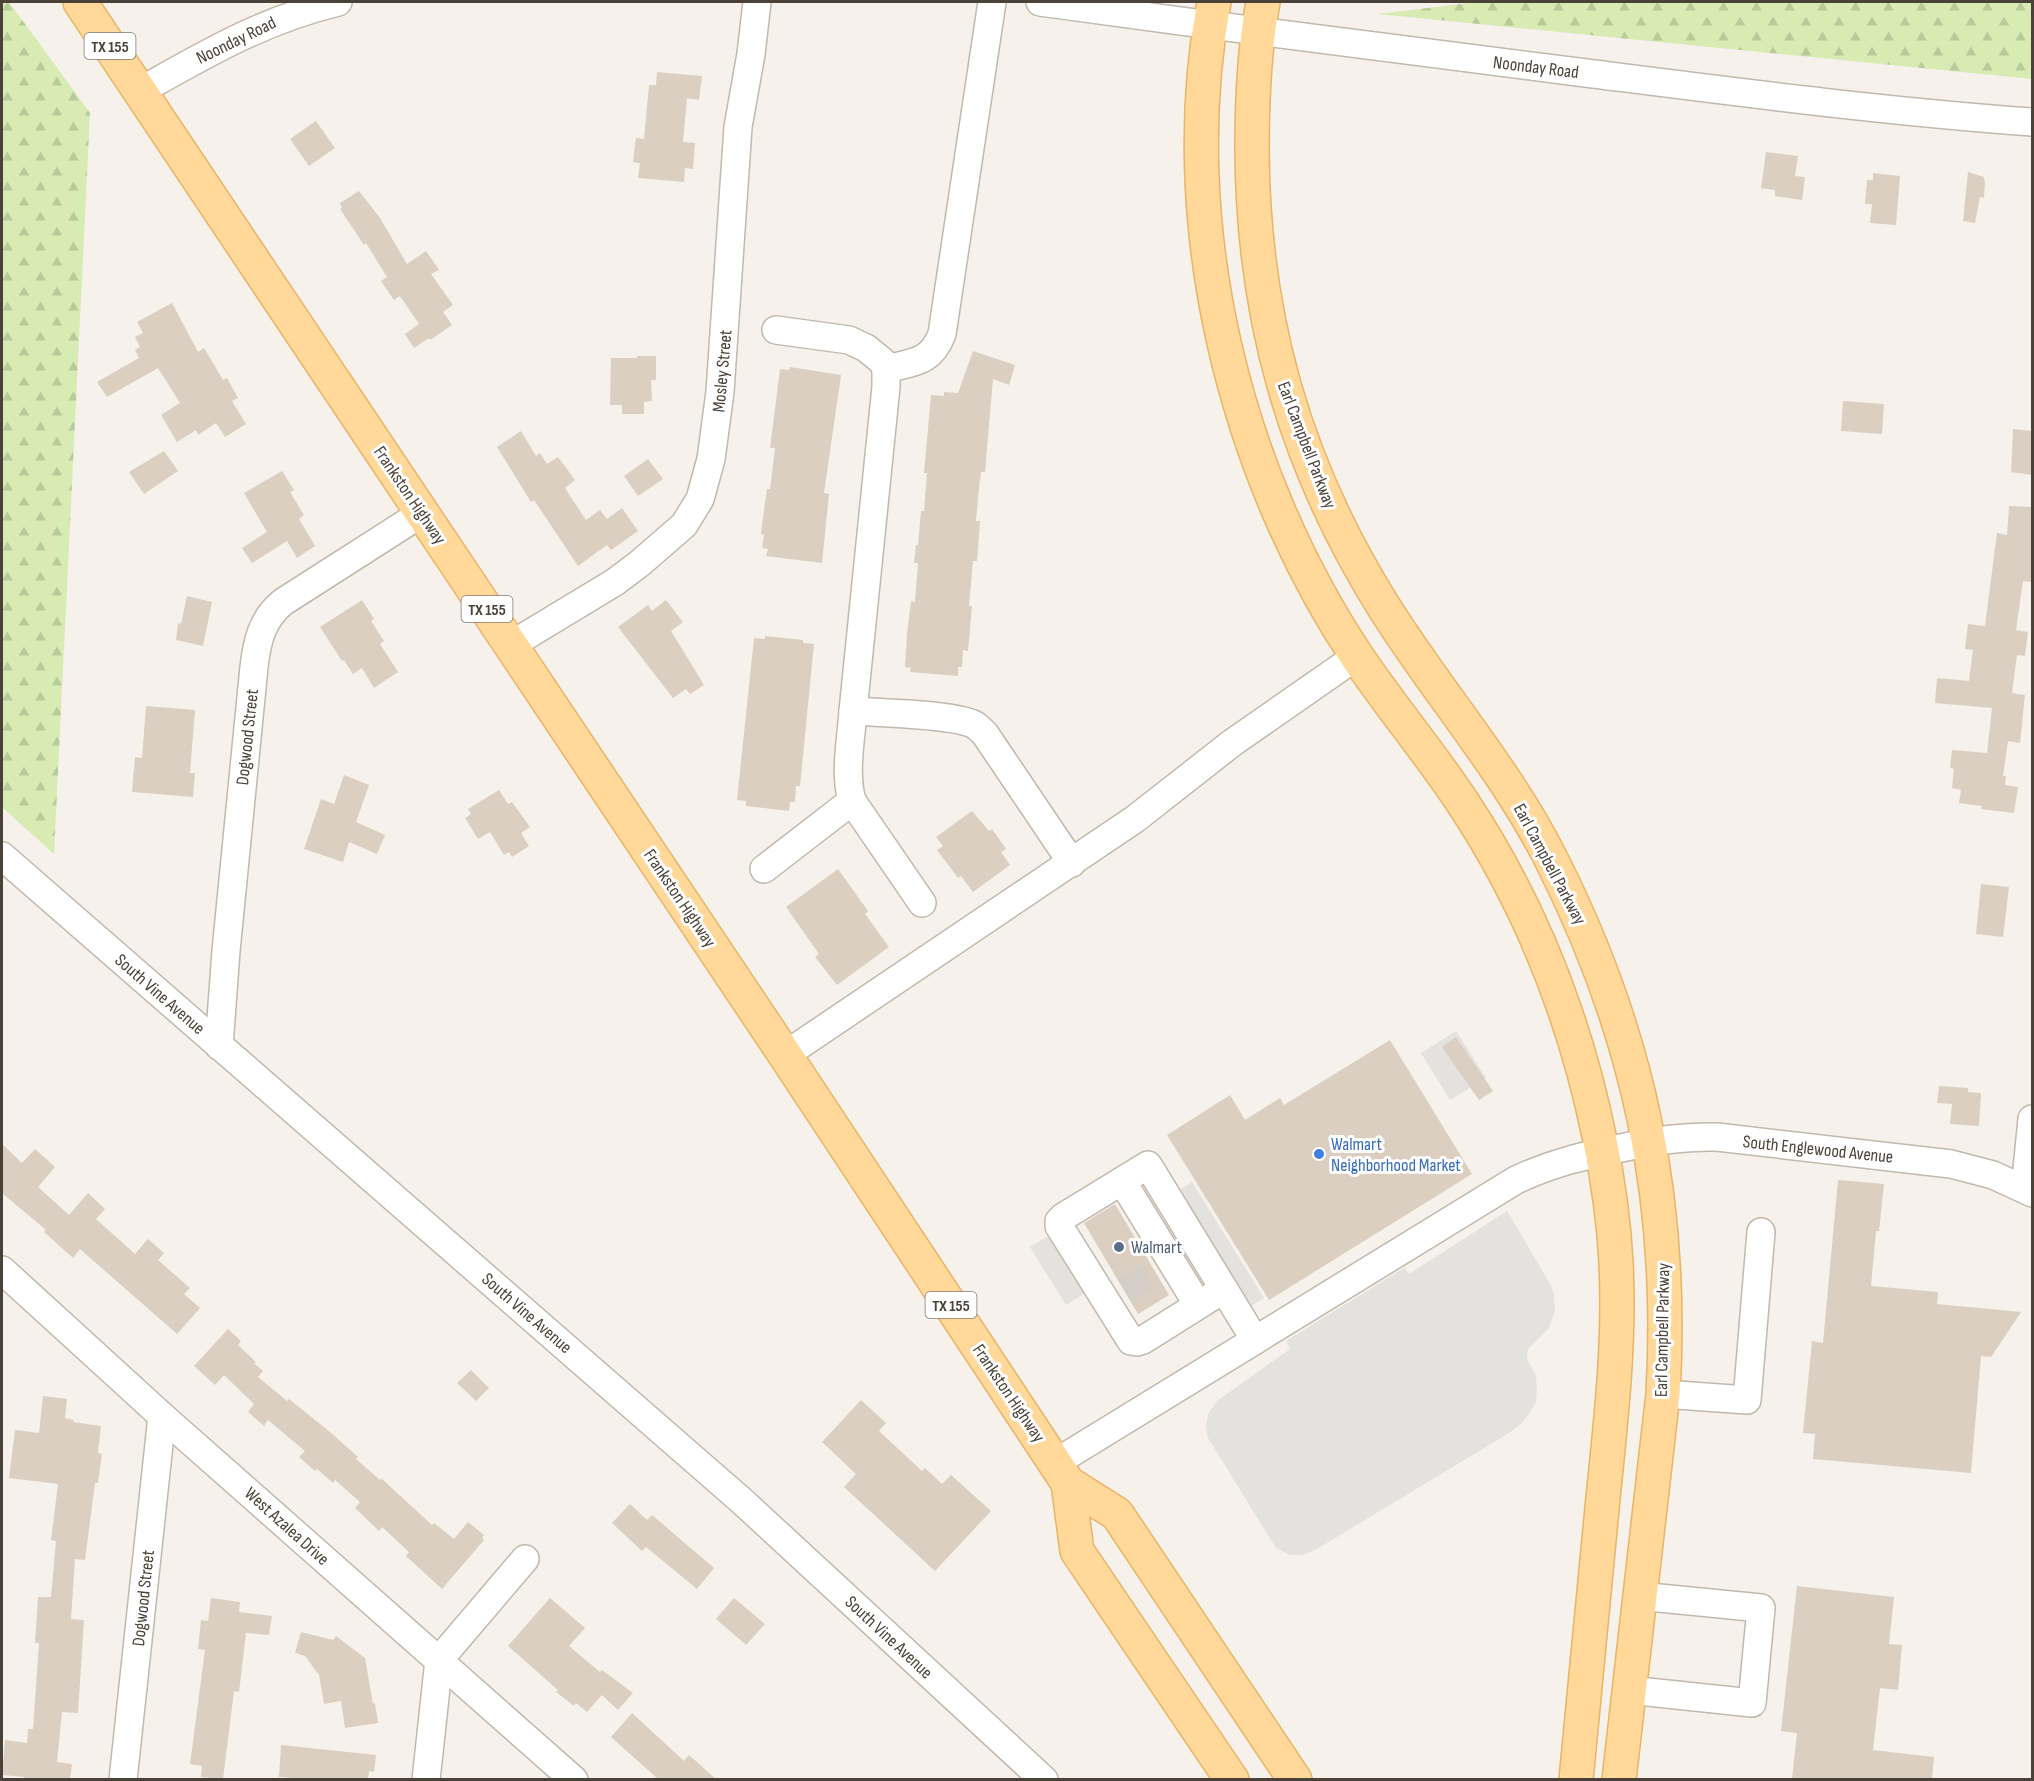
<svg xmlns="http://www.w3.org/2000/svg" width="2034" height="1781" font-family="'Sofia Sans Condensed',sans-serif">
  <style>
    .forest { fill: url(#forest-firs) }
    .parking { fill: #e4e2df }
    .building { fill: #dbcfc2 }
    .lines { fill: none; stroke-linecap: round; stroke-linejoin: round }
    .minor-tunnel { stroke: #d4cec7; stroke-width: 27; stroke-dasharray: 27 14; stroke-linecap: butt }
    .minor-casing { stroke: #c2b8ac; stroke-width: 30 }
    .major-casing { stroke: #e8b466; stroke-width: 36 }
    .minor { stroke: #fff; stroke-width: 27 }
    .major { stroke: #ffd89a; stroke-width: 33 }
    .shop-dot { fill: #3f7fe0; stroke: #fff; stroke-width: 2 }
    .service-dot { fill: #5c6f8a; stroke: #fff; stroke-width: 2 }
    .labels { text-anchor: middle; stroke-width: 6; stroke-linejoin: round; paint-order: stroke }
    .shield { fill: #fff; stroke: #807a74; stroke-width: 1.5 }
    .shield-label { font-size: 16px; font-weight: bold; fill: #4a4138 }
    .street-label { font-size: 18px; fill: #4a4138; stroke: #fff }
    .shop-label { font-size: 18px; fill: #366cbe; stroke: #fff; text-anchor: start }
    .service-label { font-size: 18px; fill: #4e5e75; stroke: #fff; text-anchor: start }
  </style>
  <defs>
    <pattern id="forest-firs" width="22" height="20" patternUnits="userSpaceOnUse" patternTransform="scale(1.5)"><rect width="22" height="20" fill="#d7ebb3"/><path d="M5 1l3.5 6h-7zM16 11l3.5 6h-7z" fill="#bacb9b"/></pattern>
  </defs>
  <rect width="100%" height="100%" fill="#f6f1eb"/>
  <g class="forest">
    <polygon points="2,2 9,2 90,113 54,854 2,807"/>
    <polygon points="1477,2 2032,2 2032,79 1378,14"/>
  </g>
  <g class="parking">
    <polygon points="1456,1031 1486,1078 1450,1100 1421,1053"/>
    <polygon points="1192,1182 1264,1298 1229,1320 1156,1204"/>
    <polygon points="1507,1211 1549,1282 1554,1294 1555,1311 1549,1328 1528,1349 1527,1359 1536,1376 1537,1391 1536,1402 1529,1414 1523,1422 1509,1433 1317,1549 1303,1555 1290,1555 1276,1548 1208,1438 1206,1426 1208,1414 1217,1401 1290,1349 1286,1341 1404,1268 1409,1274"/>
    <polygon points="1071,1222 1107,1280 1066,1305 1030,1247"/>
  </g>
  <g class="building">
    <polygon points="657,72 702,76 699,100 687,98 683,142 695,143 693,169 685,168 684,182 638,178 640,163 633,162 636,138 644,139 649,85 656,85"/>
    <polygon points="316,121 335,148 309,166 290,139"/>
    <polygon points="1766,152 1798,156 1795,176 1805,177 1802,200 1775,196 1775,190 1761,188"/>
    <polygon points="1968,172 1984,177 1984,180 1985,181 1984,198 1980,197 1975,223 1963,221"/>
    <polygon points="1873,173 1900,176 1896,225 1870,223 1872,204 1865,204 1867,180 1873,180"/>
    <polygon points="359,191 380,218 407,264 426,251 439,270 431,274 453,305 443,312 452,325 430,340 429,338 414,348 405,334 419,324 400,296 394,300 381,281 387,277 366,243 364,245 340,209 342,208 340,203"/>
    <polygon points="172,303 198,352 204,348 223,380 227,378 238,398 232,401 246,424 225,437 216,423 198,435 196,430 177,442 161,415 180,403 158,368 107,397 97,382 139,358 135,350 140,347 135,337 143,333 137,322"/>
    <polygon points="973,351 1015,365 1009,385 993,379 985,472 981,472 979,488 976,521 980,521 977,561 973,561 969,606 972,606 968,651 963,650 962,667 958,667 958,676 910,672 911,668 905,667 907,634 911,601 915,602 918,563 914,563 916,545 918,545 921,511 924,511 927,473 924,473 931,395 944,396 944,392 958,393"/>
    <polygon points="637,356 656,356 656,380 651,380 652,401 644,402 644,414 622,414 622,405 610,405 611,358 637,358"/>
    <polygon points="790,367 841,375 824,493 829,494 822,563 766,556 768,549 762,548 764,535 761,534 763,517 767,489 770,489 775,448 770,448 780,369 789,370"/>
    <polygon points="1843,401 1884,404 1882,434 1841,431"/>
    <polygon points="2013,429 2032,431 2032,475 2011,472"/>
    <polygon points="521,431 536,456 540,453 547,464 558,457 575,480 565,488 586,520 600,510 607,519 622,508 638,531 611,550 607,545 578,566 534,500 531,502 497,447"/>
    <polygon points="164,451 178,471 144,494 129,472"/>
    <polygon points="648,459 663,479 638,496 624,476"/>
    <polygon points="282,471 294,490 290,492 304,515 299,519 315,546 297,558 287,541 252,563 242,548 267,532 244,493"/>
    <polygon points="2009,506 2032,507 2032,582 2023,581 2016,630 2028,632 2025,656 2017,655 2012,693 2025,695 2020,743 2008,741 2003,776 2006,776 2005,785 2018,787 2014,813 1981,809 1982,806 1959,803 1961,790 1952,788 1954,769 1950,768 1952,750 1987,753 1992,708 1935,703 1937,678 1969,681 1973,650 1965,649 1968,624 1985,626 1997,533 2007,535"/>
    <polygon points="187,596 212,602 203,646 176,640 178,623 181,624"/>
    <polygon points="362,600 374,619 371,621 384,641 380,644 398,672 374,688 362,668 353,674 344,660 342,661 320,627"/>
    <polygon points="666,600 683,622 671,631 704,685 690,694 686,689 673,698 618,627 648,605 652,611"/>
    <polygon points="765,636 803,640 803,643 814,644 800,786 796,786 795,802 790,802 789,811 746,806 746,801 737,800 754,638 765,639"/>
    <polygon points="146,706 195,710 190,773 195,773 193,797 132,792 135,757 142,758"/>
    <polygon points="344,775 369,785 356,822 385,835 377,854 349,842 343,862 304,849 321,799 334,804"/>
    <polygon points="499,790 508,804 512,802 530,827 521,833 529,846 512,857 509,852 504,855 490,832 478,839 465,818 471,814 468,809"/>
    <polygon points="972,811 989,831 992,829 1006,849 1001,852 1010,865 973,892 961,876 958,878 937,850 943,846 936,837"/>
    <polygon points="838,869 868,911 865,914 889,947 837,985 815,957 819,954 786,907"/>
    <polygon points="1981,884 2009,887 2003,937 1976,934"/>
    <polygon points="1456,1037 1493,1091 1479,1100 1442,1047"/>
    <polygon points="1390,1040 1472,1174 1269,1300 1167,1135 1230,1095 1245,1120 1280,1098 1284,1105"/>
    <polygon points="1939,1086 1968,1088 1968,1092 1981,1093 1979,1126 1950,1124 1952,1104 1937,1103"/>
    <polygon points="2,1144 22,1163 35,1149 55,1167 38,1187 69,1215 88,1193 105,1209 96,1219 135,1254 148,1239 164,1253 158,1260 190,1288 184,1294 200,1308 177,1334 80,1249 73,1258 44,1232 46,1230 2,1193"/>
    <polygon points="1838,1180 1884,1184 1879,1231 1876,1231 1871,1286 1938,1292 1937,1304 2021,1312 1991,1357 1981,1356 1971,1473 1813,1459 1815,1434 1803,1433 1812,1341 1823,1343"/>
    <polygon points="1115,1204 1169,1295 1138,1314 1084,1223"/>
    <polygon points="228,1329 241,1341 238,1345 256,1362 254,1363 263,1371 258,1377 287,1401 289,1399 330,1432 358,1457 356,1459 380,1480 382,1479 432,1525 434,1523 454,1539 468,1522 484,1535 482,1538 484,1540 442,1589 406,1556 409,1552 382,1527 379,1531 355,1508 360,1502 335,1480 333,1483 317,1469 315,1471 299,1457 305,1451 268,1420 264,1426 248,1412 254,1404 224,1375 215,1385 194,1366"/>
    <polygon points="471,1370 489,1388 476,1401 457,1383"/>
    <polygon points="43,1396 67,1399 65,1418 74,1420 73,1422 101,1426 98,1453 102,1454 98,1483 95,1483 85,1560 75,1559 71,1619 84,1620 78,1713 62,1712 57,1762 72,1764 70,1779 24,1779 24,1777 2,1775 5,1740 27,1743 28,1729 33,1729 39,1643 35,1643 38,1597 51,1597 56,1541 51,1540 58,1484 9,1478 15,1430 39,1433"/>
    <polygon points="861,1400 886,1423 879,1431 922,1471 925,1468 942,1484 951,1475 991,1511 935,1571 844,1487 856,1474 822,1442"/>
    <polygon points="630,1504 647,1520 652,1515 714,1568 697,1589 646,1547 642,1551 612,1523"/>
    <polygon points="1797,1586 1894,1597 1889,1644 1902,1645 1898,1690 1880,1688 1873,1750 1934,1757 1932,1779 1792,1779 1797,1733 1781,1731"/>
    <polygon points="211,1598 240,1602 239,1612 272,1616 269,1635 246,1633 239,1692 234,1691 223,1779 201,1777 202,1766 190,1764 205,1650 198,1649 201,1620 208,1621"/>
    <polygon points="550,1598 585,1628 569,1646 600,1672 602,1670 633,1693 618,1710 602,1695 587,1712 576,1703 574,1706 556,1692 558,1690 508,1646"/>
    <polygon points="734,1598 765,1624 746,1645 716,1619"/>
    <polygon points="301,1632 333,1640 336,1636 365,1658 373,1704 375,1703 378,1723 345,1728 341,1701 324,1704 319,1675 305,1656 295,1653"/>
    <polygon points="632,1713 684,1761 689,1755 716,1779 658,1779 611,1737"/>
    <polygon points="281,1745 376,1755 374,1772 369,1771 368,1779 309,1779 279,1777"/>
  </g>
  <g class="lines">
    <polyline class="minor-tunnel" points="1125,1291 1155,1271"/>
    <g class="minor-casing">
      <g id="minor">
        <path d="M 1040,2 C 1219,27 1398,49 1578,72 C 1729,91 1880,111 2032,122"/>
        <path d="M 140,91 C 206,54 263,20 338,2"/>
        <polyline points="776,330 849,340 866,348 882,361 886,369 886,387 853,711"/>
        <path d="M 886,369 C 913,362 931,363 942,334 L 992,2"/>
        <polyline points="511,645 615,582 639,564 684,525 700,499 711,459 720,392 738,127 751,54 757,2"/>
        <polyline points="852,801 922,903"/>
        <polyline points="2,856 743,1502 1044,1780"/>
        <path d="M 764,869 L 852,801 C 844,772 851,741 853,711 C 880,713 955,714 975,725 C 978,727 982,731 985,734 L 1072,863"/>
        <path d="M 219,1046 L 226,951 L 254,667 C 257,641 262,619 283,602 L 422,513"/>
        <polyline points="785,1055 1135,819 1232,743 1357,656"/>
        <polyline points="1122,1181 1198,1305"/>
        <polyline points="2025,1189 2032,1119"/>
        <polyline points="2,1270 162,1416 574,1780"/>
        <polyline points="1224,1289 1143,1340 1137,1342 1131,1341 1059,1226 1059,1221 1063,1217 1148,1165 1255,1340"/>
        <polyline points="1663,1394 1747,1400 1761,1232"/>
        <path d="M 1055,1463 L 1516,1180 C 1552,1163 1583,1156 1621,1148 C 1654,1141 1683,1136 1717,1137 L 1951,1164 L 1993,1175 L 2032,1193"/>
        <polyline points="1629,1690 1752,1703 1761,1608 1639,1596"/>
        <polyline points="123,1780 162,1416"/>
        <polyline points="426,1780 439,1660 525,1559"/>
      </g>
    </g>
    <g class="major-casing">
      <g id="major">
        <polyline points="80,2 785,1055 1068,1483 1117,1514 1295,1780"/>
        <path d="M 1214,2 C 1173,223 1234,472 1358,658 C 1391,707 1430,753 1463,803 C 1506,868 1541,940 1566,1014 C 1592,1090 1612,1183 1616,1263 C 1620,1342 1611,1420 1603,1498 C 1594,1592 1585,1686 1576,1780"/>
        <path d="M 1263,2 C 1254,50 1252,101 1252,150 C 1253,317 1294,462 1382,604 C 1436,691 1505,768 1551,859 C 1639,1033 1674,1200 1663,1394 L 1619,1780"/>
        <polyline points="1068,1483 1077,1551 1232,1780"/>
      </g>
    </g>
    <use href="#minor" class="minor"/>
    <use href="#major" class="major"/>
  </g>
  <circle class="shop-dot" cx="1319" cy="1154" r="6"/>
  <circle class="service-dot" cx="1119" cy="1247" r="6"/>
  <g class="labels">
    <g class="shield">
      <rect x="84.5" y="33" width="51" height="26" rx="4.5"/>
      <rect x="461.5" y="596" width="51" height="26" rx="4.5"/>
      <rect x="925.5" y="1292" width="51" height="26" rx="4.5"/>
    </g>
    <g class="shield-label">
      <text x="110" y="52">TX 155</text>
      <text x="487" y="615">TX 155</text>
      <text x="951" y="1311">TX 155</text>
    </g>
    <g class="street-label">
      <text transform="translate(236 40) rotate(-26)" y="6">Noonday Road</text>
      <text transform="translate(1536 67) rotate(7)" y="6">Noonday Road</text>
      <text transform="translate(722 371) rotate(-85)" y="6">Mosley Street</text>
      <text transform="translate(1307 445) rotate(69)" y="6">Earl Campbell Parkway</text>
      <text transform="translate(410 495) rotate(56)" y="6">Frankston Highway</text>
      <text transform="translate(247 737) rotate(-84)" y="6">Dogwood Street</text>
      <text transform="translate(1550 864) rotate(62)" y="6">Earl Campbell Parkway</text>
      <text transform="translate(680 898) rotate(56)" y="6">Frankston Highway</text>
      <text transform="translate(160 994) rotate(41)" y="6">South Vine Avenue</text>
      <text transform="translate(1818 1149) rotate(6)" y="6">South Englewood Avenue</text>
      <text transform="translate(527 1313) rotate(41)" y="6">South Vine Avenue</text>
      <text transform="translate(1662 1330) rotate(-89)" y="6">Earl Campbell Parkway</text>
      <text transform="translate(1009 1393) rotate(56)" y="6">Frankston Highway</text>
      <text transform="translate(287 1526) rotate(42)" y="6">West Azalea Drive</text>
      <text transform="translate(143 1598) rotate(-84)" y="6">Dogwood Street</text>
      <text transform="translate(889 1637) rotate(43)" y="6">South Vine Avenue</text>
    </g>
    <g class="shop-label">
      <text x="1331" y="1150">Walmart<tspan x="1331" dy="21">Neighborhood Market</tspan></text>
    </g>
    <g class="service-label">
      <text x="1131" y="1253">Walmart</text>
    </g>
  </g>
  <rect width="2034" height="1781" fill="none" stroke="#4a4138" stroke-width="6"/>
</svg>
